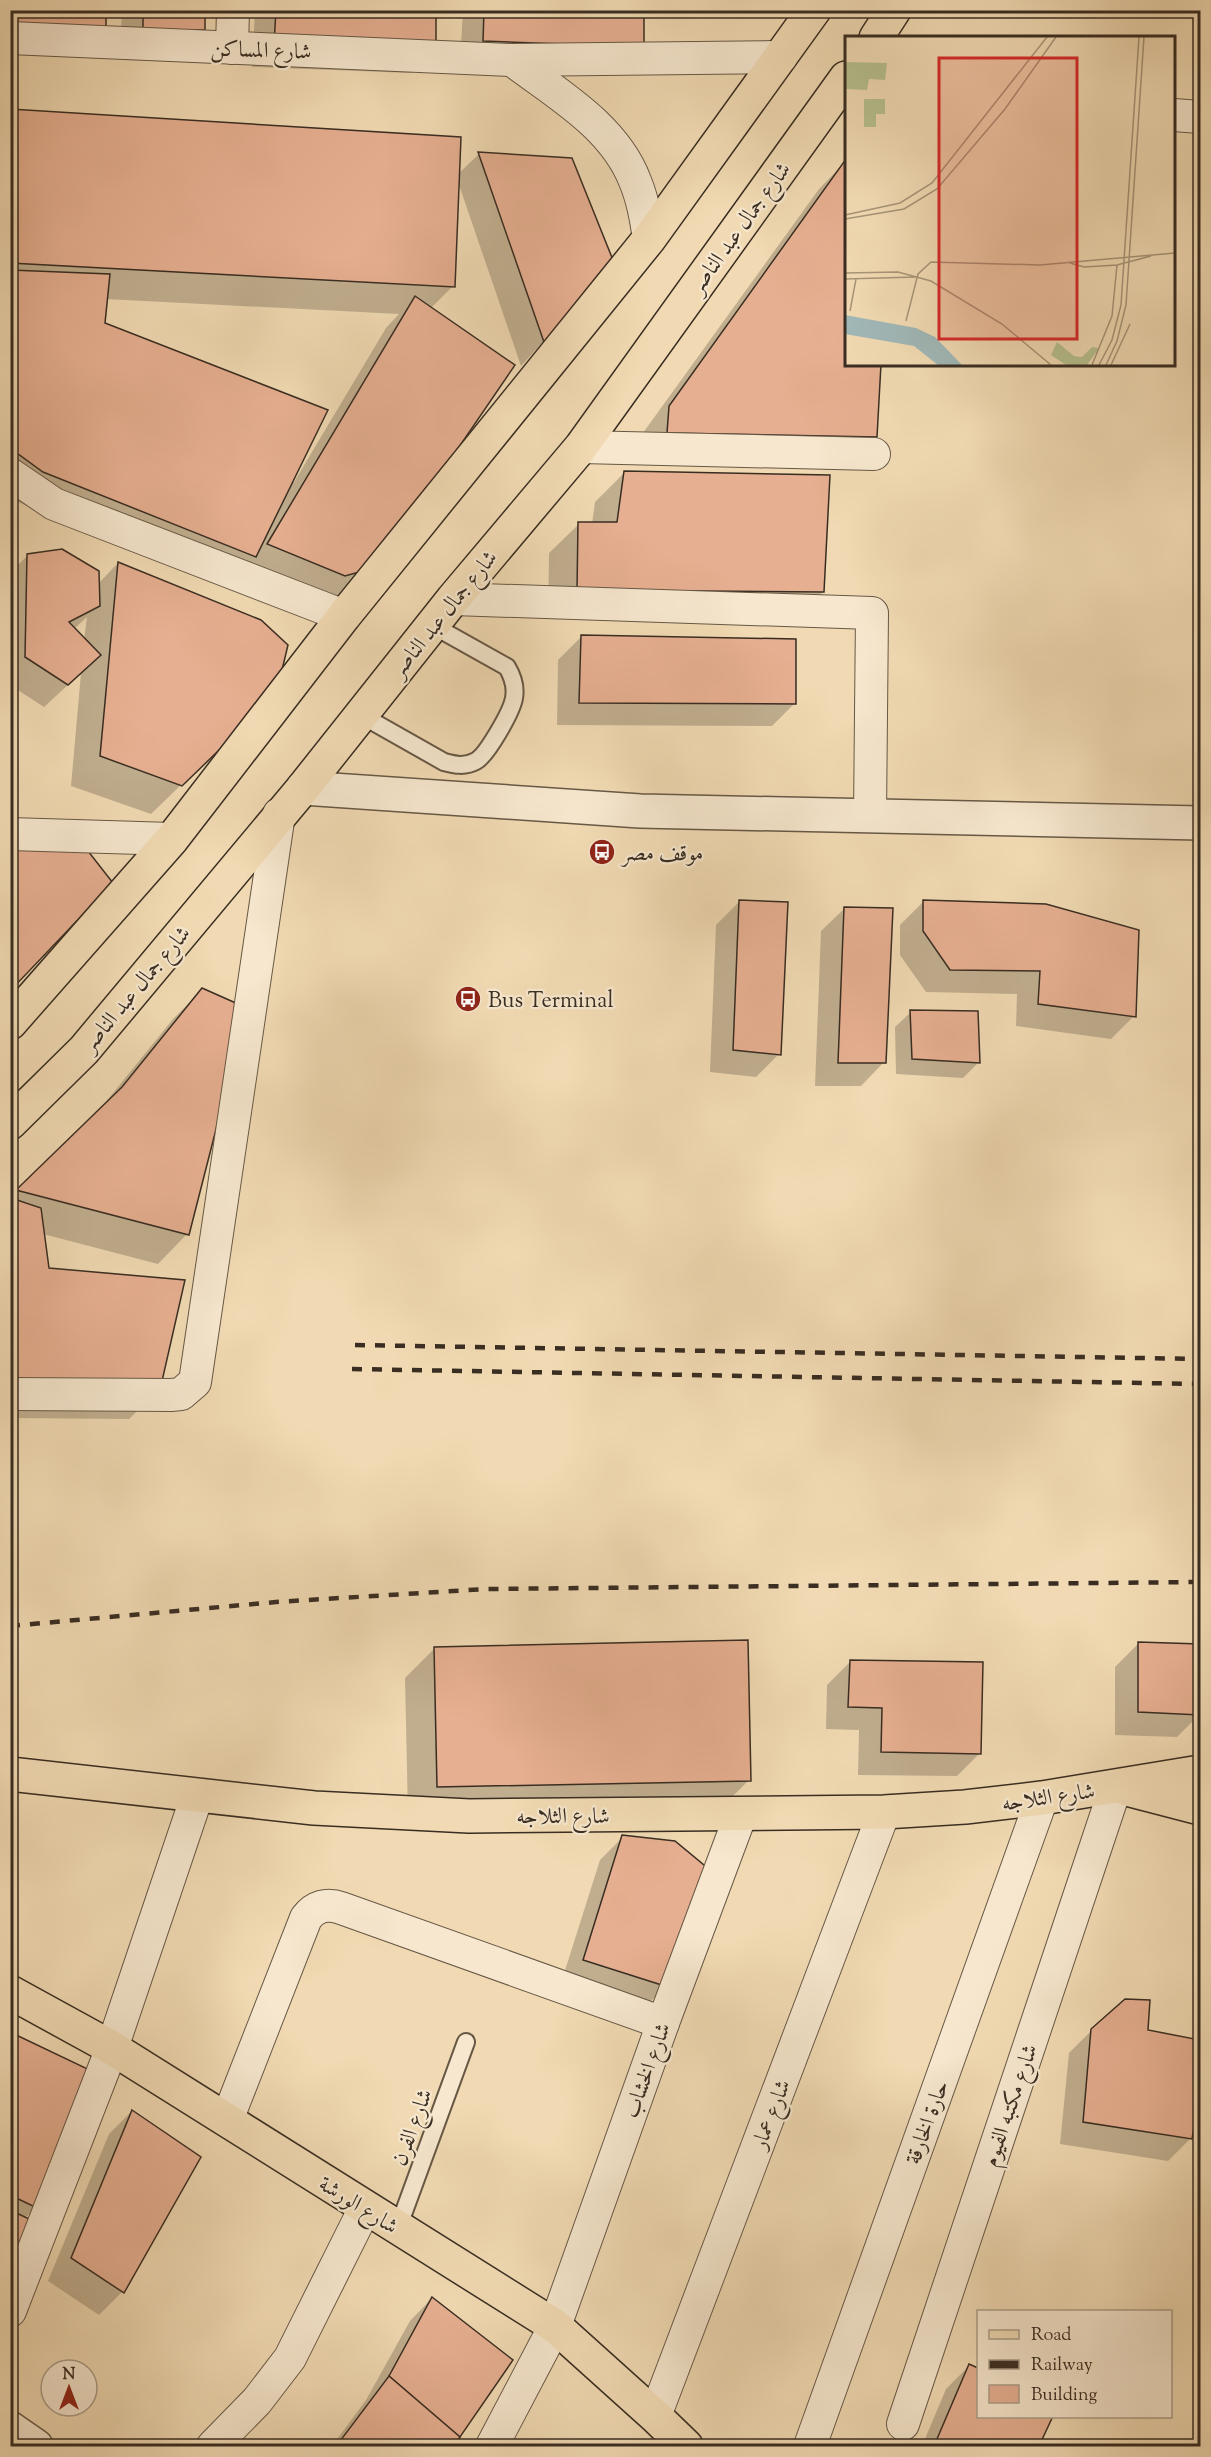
<svg xmlns="http://www.w3.org/2000/svg" width="1211" height="2457" font-family="'Sorts Mill Goudy',Amiri,serif">
  <style>
    .shadow { fill: #0003; fill-rule: evenodd }
    .building { fill: #e6af91; stroke: #392d22; stroke-width: 1.5 }
    .lines { fill: none; stroke-linecap: round; stroke-linejoin: round }
    .service-casing { stroke: #675846; stroke-width: 20 }
    .minor-casing { stroke: #675846; stroke-width: 34 }
    .tertiary-casing { stroke: #675846; stroke-width: 36 }
    .primary-casing { stroke: #392d22; stroke-width: 36 }
    .service { stroke: #f6e7ce; stroke-width: 16 }
    .minor { stroke: #f6e7ce; stroke-width: 32 }
    .tertiary { stroke: #f6e7ce; stroke-width: 33 }
    .primary { stroke: #f1dab3; stroke-width: 33 }
    .rail { stroke: #392d22; stroke-width: 4.5; stroke-dasharray: 10 10; stroke-linecap: butt }
    .labels { text-anchor: middle; stroke-width: 4.5; stroke-linejoin: round; paint-order: stroke }
    .street-label { font-size: 22px; fill: #392d22; stroke: #f6e7ce }
    .poi-label { font-size: 22px; fill: #392d22; stroke: #f6e7ce; text-anchor: start }
    .inset-road { fill: none; stroke: #a79579; stroke-width: 1.5 }
    .view { fill: #d62828; fill-opacity: 0.15; stroke: #d62828; stroke-width: 3 }
    .inset-edge { fill: none; stroke: #392d22; stroke-width: 3 }
  </style>
  <rect width="100%" height="100%" fill="#f1dab3"/>
  <filter id="stains"><feTurbulence type="fractalNoise" baseFrequency=".00333" numOctaves="4"/><feColorMatrix values="0 0 0 0 .2 0 0 0 0 .09 0 0 0 0 .02 0 0 0 .5 -.17"/></filter>
  <radialGradient id="worn" r=".72"><stop offset=".6" stop-color="#630" stop-opacity="0"/><stop offset="1" stop-color="#630" stop-opacity=".3"/></radialGradient>
  <g class="shadow">
    <polygon points="122,10 204,10 203,29 180,53 120,53"/>
    <polygon points="255,10 434,10 434,50 411,73 252,67"/>
    <polygon points="463,10 643,10 643,47 460,64"/>
    <path d="M 10,110 L 458,174 L 479,154 L 613,265 L 521,366 L 458,182 L 453,286 L 430,309 L 513,365 L 346,596 L 315,605 L 225,586 L 10,499 ZM 106,299 L 399,314 L 386,328 L 294,482 L 103,324 Z"/>
    <polygon points="846,161 846,364 876,436 846,466 640,437 819,189"/>
    <polygon points="624,473 823,592 793,621 548,619 549,553 579,524 592,524 595,502"/>
    <path d="M 28,555 L 98,584 L 118,563 L 244,724 L 151,814 L 71,786 L 81,673 L 44,707 L 10,685 L 10,573 ZM 87,617 L 84,640 L 74,629 Z"/>
    <polygon points="581,637 795,703 772,726 557,725 558,660"/>
    <polygon points="739,902 779,1054 756,1077 710,1072 716,925"/>
    <polygon points="923,902 1134,1016 1111,1039 1016,1026 1017,994 926,992 900,955 900,925"/>
    <polygon points="845,908 884,1062 861,1086 815,1086 821,931"/>
    <polygon points="202,990 187,1234 158,1264 43,1234 48,1269 159,1390 129,1419 10,1418 10,1197 96,1114 173,1019"/>
    <polygon points="911,1012 978,1063 963,1078 896,1074 895,1027"/>
    <polygon points="1138,1644 1200,1645 1200,1714 1177,1737 1115,1735 1115,1667"/>
    <polygon points="435,1648 749,1780 719,1810 408,1816 405,1678"/>
    <polygon points="850,1662 980,1753 957,1776 858,1775 859,1730 826,1729 827,1685"/>
    <polygon points="623,1837 666,1986 643,2009 561,1983 600,1860"/>
    <polygon points="1092,2030 1146,2031 1200,2041 1200,2078 1191,2138 1168,2161 1060,2144 1069,2053"/>
    <polygon points="10,2033 36,2207 25,2218 10,2287"/>
    <polygon points="132,2111 199,2157 122,2292 99,2315 48,2281 109,2134"/>
    <polygon points="432,2298 459,2436 451,2446 332,2446 366,2400 410,2321"/>
    <polygon points="969,2366 978,2370 978,2416 1051,2416 1037,2446 922,2446 946,2389"/>
  </g>
  <g class="building">
    <polygon points="10,10 106,10 106,31 10,28"/>
    <rect x="143" y="10" width="62" height="20"/>
    <polygon points="276,10 436,10 436,51 274,44"/>
    <polygon points="484,10 644,10 644,47 483,41"/>
    <polygon points="10,109 461,137 455,287 10,263"/>
    <polygon points="478,152 572,158 615,265 545,345"/>
    <polygon points="846,159 846,364 881,364 877,437 667,433 669,406"/>
    <polygon points="10,270 110,274 105,323 328,410 256,557 43,472 10,448"/>
    <polygon points="415,296 515,365 377,567 345,576 267,544"/>
    <polygon points="624,471 830,475 824,592 577,590 578,522 617,522"/>
    <polygon points="62,549 99,571 100,606 69,622 101,655 68,685 25,657 27,554"/>
    <polygon points="118,562 261,620 288,645 276,695 182,786 100,756"/>
    <polygon points="581,635 796,639 796,704 579,703"/>
    <polygon points="10,850 88,851 113,883 10,991"/>
    <polygon points="739,900 788,902 781,1055 733,1050"/>
    <polygon points="923,900 1046,904 1139,930 1136,1017 1038,1004 1040,971 950,970 923,931"/>
    <polygon points="844,907 893,908 886,1063 838,1063"/>
    <polygon points="202,988 247,1008 189,1235 16,1190 122,1087"/>
    <polygon points="910,1010 978,1011 980,1063 912,1059"/>
    <polygon points="14,1199 41,1208 49,1268 185,1280 160,1390 10,1388 10,1202"/>
    <polygon points="748,1640 751,1781 437,1787 434,1647"/>
    <polygon points="1138,1642 1200,1644 1200,1715 1138,1712"/>
    <polygon points="850,1660 983,1662 981,1754 881,1752 882,1708 848,1707"/>
    <polygon points="622,1835 675,1841 710,1870 668,1987 583,1960"/>
    <polygon points="1125,1999 1150,2000 1148,2030 1200,2040 1200,2088 1192,2139 1083,2122 1091,2029"/>
    <polygon points="10,2032 96,2073 37,2208 10,2195"/>
    <polygon points="132,2110 201,2157 124,2293 71,2258"/>
    <polygon points="10,2210 40,2224 10,2291"/>
    <polygon points="432,2297 513,2360 460,2437 389,2376"/>
    <polygon points="969,2364 978,2368 978,2416 1053,2416 1039,2446 934,2446"/>
    <polygon points="389,2376 460,2437 453,2446 340,2446 337,2445"/>
  </g>
  <g class="lines">
    <g class="service-casing">
      <g id="service">
        <path d="M 361,715 L 444,762 C 455,765 465,767 476,761 C 487,755 512,711 514,698 C 516,687 513,677 507,667 L 432,625"/>
        <polyline points="398,2228 466,2042"/>
      </g>
    </g>
    <g class="minor-casing">
      <g id="minor">
        <polyline points="10,38 512,60 781,57"/>
        <polyline points="232,48 233,10"/>
        <path d="M 512,60 C 557,94 614,126 635,181 C 643,200 646,219 649,239"/>
        <polyline points="1174,115 1200,117"/>
        <polyline points="581,447 874,454"/>
        <polyline points="10,474 54,504 344,616"/>
        <polyline points="453,599 872,613 870,816"/>
        <polyline points="10,834 172,839"/>
        <polyline points="10,1394 171,1395 181,1394 195,1382 279,814"/>
        <path d="M 227,2120 L 306,1918 C 315,1906 327,1903 341,1908 L 663,2023"/>
        <polyline points="10,2311 112,2048 197,1796"/>
        <polyline points="655,2416 884,1812"/>
        <polyline points="903,2424 1116,1786"/>
        <polyline points="213,2446 257,2401 290,2358 365,2208"/>
        <polyline points="492,2446 555,2326 663,2023 741,1814"/>
        <polyline points="810,2446 1042,1798"/>
      </g>
    </g>
    <g class="tertiary-casing">
      <g id="tertiary">
        <polyline points="303,788 640,811 1200,823"/>
        <polyline points="10,2428 36,2446"/>
      </g>
    </g>
    <g class="primary-casing">
      <g id="primary">
        <polyline points="876,38 894,10"/>
        <polyline points="10,1023 172,839 344,616 649,239 814,10"/>
        <polyline points="10,1123 84,1050 303,788 453,599 581,447 846,78"/>
        <polyline points="10,1774 314,1808 469,1816 884,1812 965,1807 1042,1798 1200,1772"/>
        <polyline points="1127,1789 1200,1808"/>
        <polyline points="10,1992 112,2048 555,2326 655,2416 686,2446"/>
      </g>
    </g>
    <use href="#service" class="service"/>
    <use href="#minor" class="minor"/>
    <use href="#tertiary" class="tertiary"/>
    <use href="#primary" class="primary"/>
    <g class="rail">
      <polyline points="355,1345 1200,1359"/>
      <polyline points="352,1369 1200,1384"/>
      <polyline points="10,1626 276,1602 486,1589 1200,1582"/>
    </g>
  </g>
  <defs>
    <g id="bus-disc" transform="scale(1.35)"><circle r="9.5" fill="#8f2418" stroke="#f6e7ce"/><path d="M-5-6H5V4H4V6H2V4H-2V6H-4V4H-5ZM-3.5-4V0h7V-4ZM-3.5 1.2v1.5H-2V1.2ZM2 1.2v1.5H3.5V1.2Z" fill="#fff"/></g>
  </defs>
  <g fill-rule="evenodd">
    <use href="#bus-disc" x="602" y="852"/>
    <use href="#bus-disc" x="468" y="999"/>
  </g>
  <g class="labels">
    <g class="street-label">
      <text transform="translate(261 49) rotate(2)" y="8">شارع المساكن</text>
      <text transform="translate(739 227) rotate(-54)" y="8">شارع جمال عبد الناصر</text>
      <text transform="translate(443 613) rotate(-51)" y="8">شارع جمال عبد الناصر</text>
      <text transform="translate(135 988) rotate(-50)" y="8">شارع جمال عبد الناصر</text>
      <text transform="translate(1048 1796) rotate(-8)" y="8">شارع الثلاجه</text>
      <text x="563" y="1823">شارع الثلاجه</text>
      <text transform="translate(646 2070) rotate(-70)" y="8">شارع الخشاب</text>
      <text transform="translate(1009 2105) rotate(-71)" y="8">شارع مكتبه الفيوم</text>
      <text transform="translate(770 2114) rotate(-69)" y="8">شارع عمار</text>
      <text transform="translate(926 2122) rotate(-70)" y="8">حارة الخارقة</text>
      <text transform="translate(411 2127) rotate(-70)" y="8">شارع الفرن</text>
      <text transform="translate(359 2204) rotate(32)" y="8">شارع الورشة</text>
    </g>
    <g class="poi-label">
      <text x="622" y="860">موقف مصر</text>
      <text x="488" y="1007">Bus Terminal</text>
    </g>
  </g>
  <g transform="translate(845 36)">
    <rect width="330" height="330" fill="#f1dab3"/>
    <path d="M 0,26 L 42,27 L 40,44 L 24,43 L 22,54 L 0,53 ZM 19,63 L 40,63 L 40,78 L 31,78 L 31,91 L 19,91 ZM 212,306 L 229,320 L 237,321 L 247,311 L 254,312 L 242,329 L 221,329 L 206,319 Z" fill="#b7c08f"/>
    <path d="M 0,279 L 71,292 L 90,301 L 117,329 L 93,329 L 69,310 L 0,298 Z" fill="#a0b8b8"/>
    <path class="inset-road" d="M 0,179 L 55,167 L 87,147 L 202,1M 0,183 L 59,173 L 92,153 L 160,73 L 211,1M 225,227 L 239,231 L 272,229 L 306,220M 0,237 L 53,236 L 86,245 L 157,288 L 206,329M 0,243 L 71,241M 5,275 L 11,243M 61,285 L 73,238 L 86,226 L 195,229 L 330,217M 247,329 L 267,280 L 272,229M 254,329 L 267,304 L 276,269 L 294,1M 261,329 L 272,305 L 281,269 L 299,1M 266,329 L 285,288"/>
    <path class="view" d="M 94,22 L 232,22 L 232,303 L 94,303 Z"/>
    <rect width="330" height="330" class="inset-edge"/>
  </g>
  <rect width="1211" height="2457" fill="none" stroke="#f1dab3" stroke-width="36"/>
  <rect x="12" y="12" width="1187" height="2433" fill="none" stroke="#392d22" stroke-width="3"/>
  <rect x="18" y="18" width="1175" height="2421" fill="none" stroke="#392d22" stroke-width="1.5"/>
  <rect x="977" y="2310" width="195" height="108" fill="#f6e7ce" stroke="#aa9d89" stroke-width="1.5"/>
  <rect x="989" y="2330" width="30" height="9" fill="#f1dab3" stroke="#aa9d89" stroke-width="1.5"/>
  <text x="1031" y="2340" font-size="18" fill="#392d22">Road</text>
  <rect x="989" y="2360" width="30" height="9" fill="#392d22" stroke="#aa9d89" stroke-width="1.5"/>
  <text x="1031" y="2370" font-size="18" fill="#392d22">Railway</text>
  <rect x="989" y="2385" width="30" height="18" fill="#e6af91" stroke="#aa9d89" stroke-width="1.5"/>
  <text x="1031" y="2400" font-size="18" fill="#392d22">Building</text>
  <g transform="translate(69 2388)"><circle r="28" fill="#f6e7ce" stroke="#aa9d89" stroke-width="1.5"/>
  <path d="M0-4.5L10 22L0 15L-10 22Z" fill="#8f2418"/>
  <text y="-9" font-size="16" font-weight="bold" text-anchor="middle" fill="#392d22">N</text>
  </g>
  <rect width="100%" height="100%" filter="url(#stains)"/>
  <rect width="100%" height="100%" fill="url(#worn)"/>
</svg>
